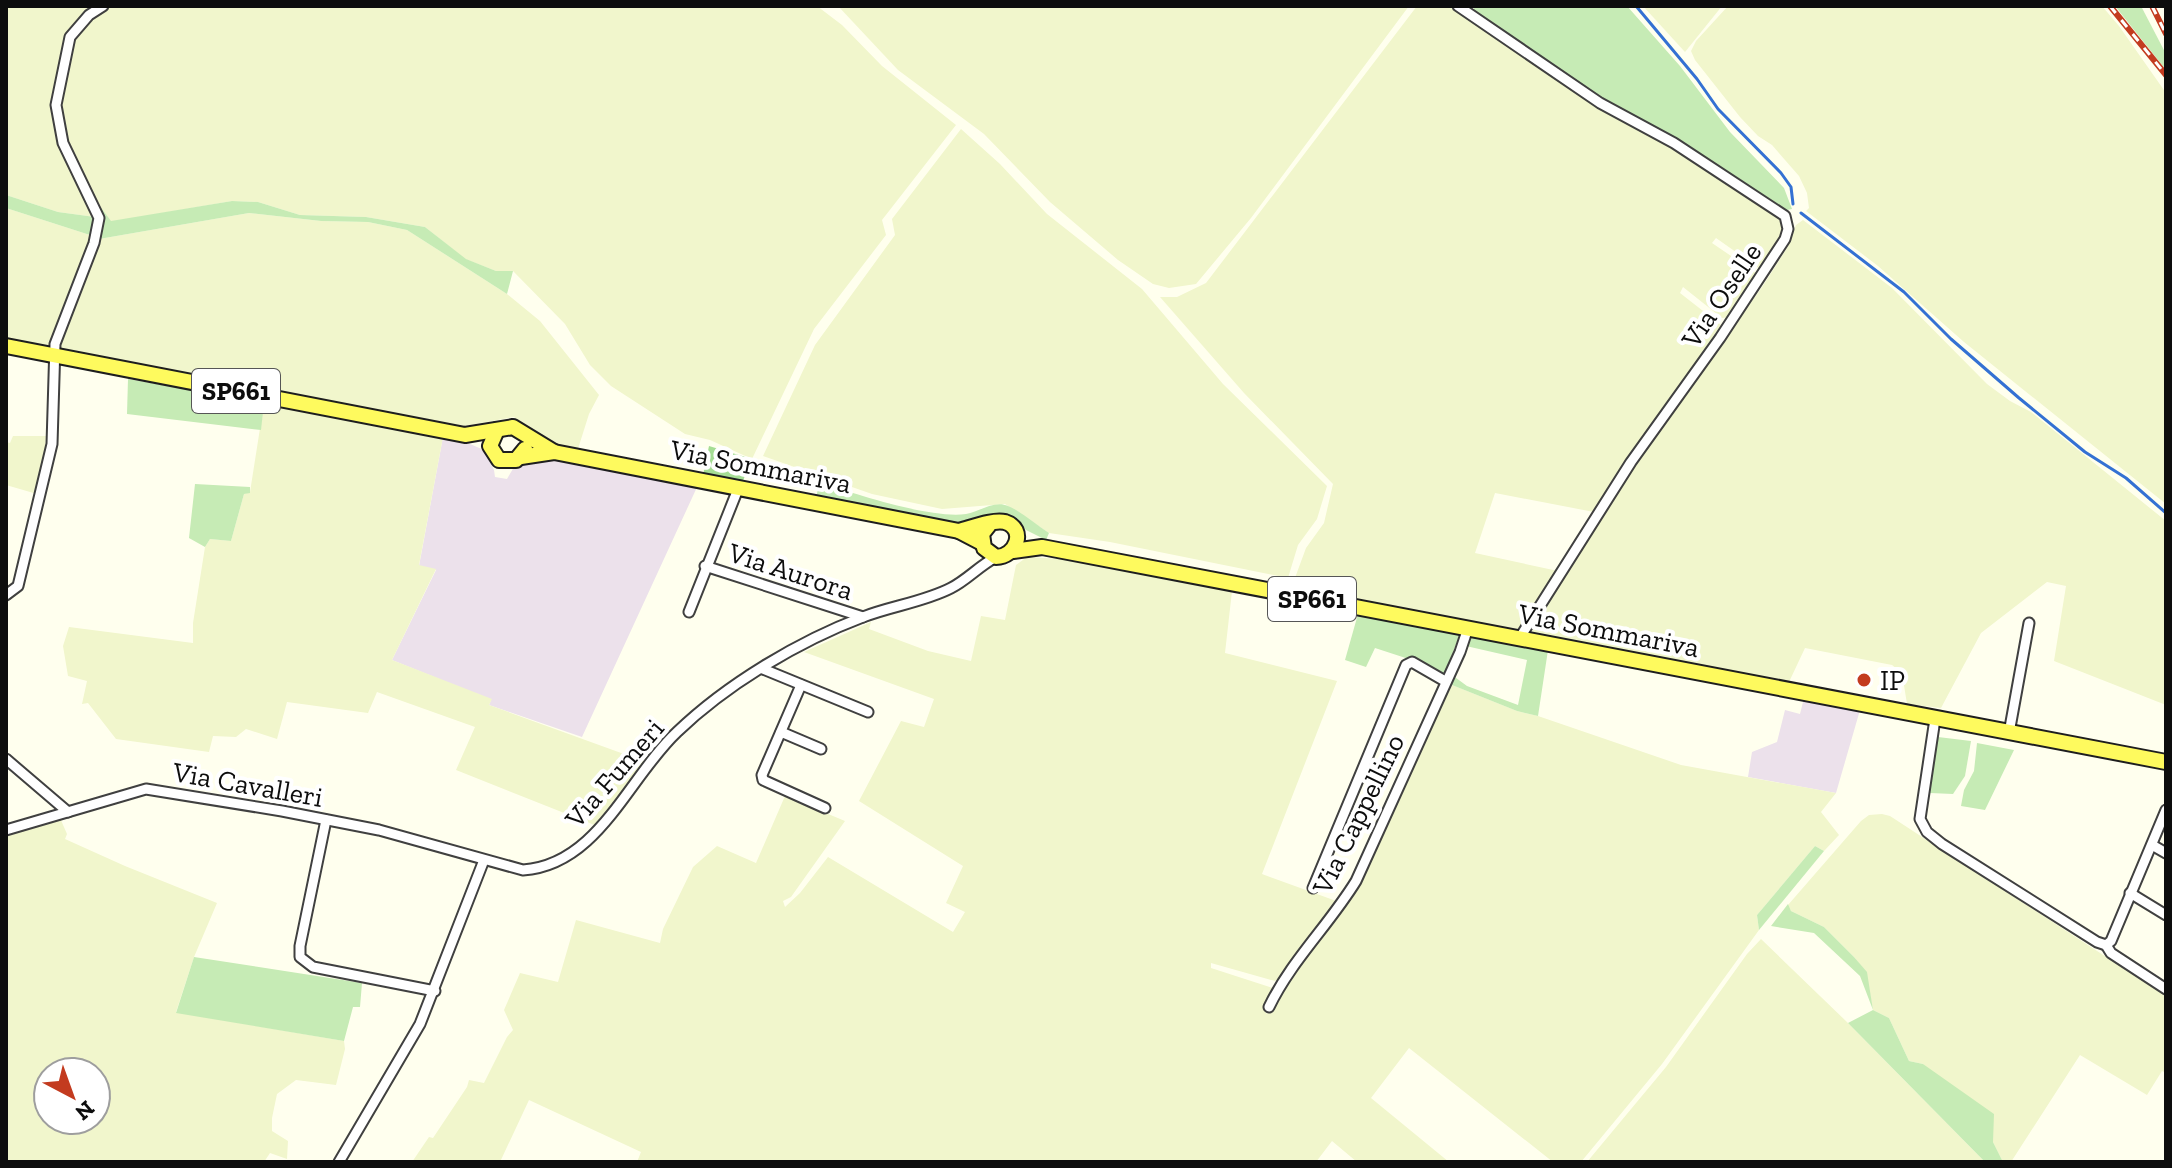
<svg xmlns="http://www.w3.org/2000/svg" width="2172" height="1168" font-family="'Zilla Slab',serif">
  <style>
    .industrial { fill: #ece1eb }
    .farmland { fill: #f1f6cc; fill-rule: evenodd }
    .green { fill: #c6ebb5 }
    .forest { fill: #a5dd94 }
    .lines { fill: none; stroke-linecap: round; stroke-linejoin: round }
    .stream { stroke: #3471d3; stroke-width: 3 }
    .street-casing { stroke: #404040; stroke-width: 13 }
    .primary-casing { stroke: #1e1e1e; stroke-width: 18 }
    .street { stroke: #fff; stroke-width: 9 }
    .primary { stroke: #fefa5e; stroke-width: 14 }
    .rail-casing { stroke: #c33b1f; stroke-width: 6 }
    .rail { stroke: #fff; stroke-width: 3; stroke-dasharray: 9; stroke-linecap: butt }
    .poi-dot { fill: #c33b1f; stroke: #fff; stroke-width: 3 }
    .labels { text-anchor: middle; stroke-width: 8; stroke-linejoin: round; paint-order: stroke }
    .shield { fill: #fff; stroke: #565656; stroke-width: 2 }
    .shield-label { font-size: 26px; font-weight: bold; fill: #0d0d0d }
    .street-label { font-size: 28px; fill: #0d0d0d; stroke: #fff }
    .poi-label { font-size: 28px; fill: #0d0d0d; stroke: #fff; text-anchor: start }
  </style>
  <rect width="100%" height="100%" fill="#ffe"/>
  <g class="industrial">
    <polygon points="443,437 463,441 484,450 494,470 495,477 507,479 514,467 526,459 540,458 571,461 698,485 582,737 489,705 491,700 392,660 436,570 419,566"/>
    <polygon points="1804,698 1860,710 1836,793 1748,777 1752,752 1777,742 1785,710 1800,714"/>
  </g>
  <g class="farmland">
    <polygon points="6,6 95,6 73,26 64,45 53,107 95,217 58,212 6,195"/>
    <polygon points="112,6 817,6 842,25 882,66 956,125 882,220 886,235 814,329 752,459 710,440 685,434 611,386 590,365 565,324 513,271 496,271 465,259 425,227 366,217 300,215 258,202 232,201 111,222 93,197 67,146 59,101 73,38 91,19"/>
    <polygon points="838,6 1409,6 1251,218 1196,284 1169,288 1153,284 1118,260 1050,202 984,134 898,70"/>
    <polygon points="1417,6 1449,6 1605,112 1665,141 1780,220 1783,227 1783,236 1760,269 1716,238 1712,243 1756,273 1757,278 1730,317 1722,318 1683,287 1680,293 1721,325 1594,512 1495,493 1475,553 1558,571 1519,631 1292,586 1306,548 1324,523 1333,484 1244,393 1160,297 1177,297 1206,283"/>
    <polygon points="1643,6 1722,6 1685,52"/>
    <polygon points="1728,6 2102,6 2119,26 2166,93 2166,504 1964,342 1878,266 1806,211 1809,208 1807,193 1799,176 1772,145 1758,136 1740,117 1695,60 1691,51 1696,41"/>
    <polygon points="961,129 1000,164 1047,214 1142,289 1223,384 1327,486 1317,519 1298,545 1288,578 1110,542 1049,533 1005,504 942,509 872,494 763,456 815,345 895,235 892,219"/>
    <polygon points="6,208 93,236 73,294 49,348 6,340"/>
    <polygon points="249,213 321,221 368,222 407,230 507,294 540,321 599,395 589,414 577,452 544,442 514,417 464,426 366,409 60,349 58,346 99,239"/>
    <polygon points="1803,220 1892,288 1987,384 2010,401 2031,412 2166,521 2166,705 2054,661 2066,586 2047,582 1981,633 1941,708 1907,704 1902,673 1892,665 1805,648 1789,682 1532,634 1533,626 1644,452 1762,287 1787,248 1796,225"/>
    <polygon points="264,403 443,437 419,565 436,569 392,660 492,699 489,705 646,762 597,826 456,770 475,727 377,692 368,713 287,702 277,739 246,729 236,737 213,736 209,752 116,739 88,703 82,704 87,681 68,676 63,646 69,627 193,643 193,623 205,547 210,539 231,541 244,494 250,492"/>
    <polygon points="13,436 46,436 44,465 37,494 6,485 6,442 10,443"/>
    <polygon points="1027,557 1079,560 1232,591 1225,653 1337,681 1262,874 1339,902 1285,976 1275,981 1211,963 1211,968 1273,988 1275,991 1264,1010 1267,1014 1318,939 1346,906 1447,683 1517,711 1538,716 1681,765 1836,793 1821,812 1839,835 1824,851 1815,846 1757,915 1759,930 1662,1064 1581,1162 1553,1162 1409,1048 1371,1098 1449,1162 1357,1162 1332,1141 1316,1162 637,1162 641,1152 529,1100 500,1162 412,1162 429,1137 433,1138 467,1087 469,1080 484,1083 507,1037 513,1030 504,1010 520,973 558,982 576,920 660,943 663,929 693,867 717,846 756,863 785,796 845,821 791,897 783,901 785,907 800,893 828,857 953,932 965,912 946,903 963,866 859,801 901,721 924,727 934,699 804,652 871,622 869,629 928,651 971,661 981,616 1005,620 1016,565"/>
    <polygon points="1882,814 1890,816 2166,996 2166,1073 2162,1071 2147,1095 2080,1055 2011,1162 2003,1162 1993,1142 1923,1064 1909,1061 1889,1018 1873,1010 1866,972 1854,957 1824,927 1791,911 1788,905 1861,821 1869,815"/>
    <path d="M 60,818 L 67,834 L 65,839 L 125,866 L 217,903 L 194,957 L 176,1012 L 344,1041 L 345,1049 L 336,1085 L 296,1080 L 277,1094 L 272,1118 L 272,1131 L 288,1141 L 287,1159 L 270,1153 L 264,1162 L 6,1162 L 6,836 ZM 48,1072 L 96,1072 L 96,1120 L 48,1120 Z"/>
    <polygon points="1761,939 1848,1023 1985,1162 1587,1162 1666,1067 1747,954"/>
  </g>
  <g class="green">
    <polygon points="1476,6 1627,6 1680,66 1730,132 1784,188 1792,209 1787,210 1764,199 1602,100 1472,11"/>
    <polygon points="2115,6 2141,6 2166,54 2166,70"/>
    <polygon points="6,195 58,212 95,217 93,236 6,208"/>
    <polygon points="93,197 111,221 232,201 258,202 300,215 366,217 425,227 466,259 496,271 513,271 507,294 407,230 368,222 321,221 249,213 99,239"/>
    <polygon points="128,379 264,403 261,430 127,414"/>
    <path d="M 820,482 C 854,494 931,519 966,514 C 979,512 994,500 1008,506 C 1022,512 1036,525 1049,533 L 1046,540 L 1026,530 L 1011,517 L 994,514 L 975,522 L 952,524 L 816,497 Z"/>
    <polygon points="195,484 250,487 250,493 244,494 231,541 210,539 205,547 189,538"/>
    <polygon points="1358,614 1460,634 1444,675 1421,663 1375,648 1366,667 1345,660"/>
    <polygon points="1470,636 1548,650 1538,716 1517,711 1447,683 1452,675 1467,686 1518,705 1527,660 1466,646"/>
    <polygon points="1938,737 1971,741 1965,776 1953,794 1930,793"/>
    <polygon points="1977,743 2014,750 1985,810 1961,806 1964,790 1974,771"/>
    <polygon points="1815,846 1824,851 1759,930 1757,915"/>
    <polygon points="1788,904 1791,911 1824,927 1854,957 1867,972 1873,1010 1889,1018 1909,1061 1923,1064 1994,1114 1993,1142 2003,1162 1985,1162 1848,1023 1873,1010 1860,976 1814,933 1771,926"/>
    <polygon points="194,957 362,983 360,1007 353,1007 344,1041 176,1013"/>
  </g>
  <polygon class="forest" points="709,446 752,459 742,483 703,475"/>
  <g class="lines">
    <g class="stream">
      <polyline points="1636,6 1697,79 1718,109 1781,173 1791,187 1793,204"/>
      <polyline points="1801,213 1904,292 1951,339 2019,398 2085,452 2126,478 2166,513"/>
    </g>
    <g class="street-casing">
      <g id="street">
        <polyline points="1458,6 1600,103 1674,143 1785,216 1788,229 1785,239 1720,338 1631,462 1519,639"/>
        <polyline points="705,566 863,617"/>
        <polyline points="6,595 18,586 52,444 55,344 94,243 99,218 63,143 56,105 70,37 89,15 103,6"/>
        <polyline points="689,612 738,489"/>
        <polyline points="763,669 868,712"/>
        <polyline points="801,685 762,775 763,780 825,808"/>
        <polyline points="1935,719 1920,819 1927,832 1942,844 2097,942 2106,945"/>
        <polyline points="781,732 821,749"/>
        <polyline points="2009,733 2029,623"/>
        <polyline points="6,759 68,812"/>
        <polyline points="326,820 300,946 300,957 313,967 435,991"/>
        <path d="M 6,830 L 146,789 L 282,811 L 379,830 L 523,870 C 598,865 628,778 677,732 C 727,684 799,641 863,617 C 891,606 924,602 951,588 C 967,580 979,566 996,557"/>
        <polyline points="2152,845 2166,853"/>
        <polyline points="1313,888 1406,665 1412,662 1445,681"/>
        <polyline points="2130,893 2166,915"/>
        <polyline points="2106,945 2111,941 2166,810"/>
        <polyline points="2106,945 2111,953 2166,989"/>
        <path d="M 1269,1007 C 1291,961 1329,925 1356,881 L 1460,652 L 1468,628"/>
        <polyline points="339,1162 420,1024 484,860"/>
      </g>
    </g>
    <g class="primary-casing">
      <g id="primary">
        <polyline points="6,346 465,435 513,427 554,452"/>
        <polyline points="497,430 490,446 499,460 516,460 525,449"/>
        <polyline points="521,457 554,452 959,531 982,543"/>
        <path d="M 959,531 C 971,528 993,519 1005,522 C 1027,529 1016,557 996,557 L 984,548 L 982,534 L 990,524"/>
        <polyline points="1013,551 1042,547 2166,762"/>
      </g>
    </g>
    <use href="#street" class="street"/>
    <use href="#primary" class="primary"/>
    <g class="rail-casing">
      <g id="rail">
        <polyline points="2110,6 2166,75"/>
        <polyline points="2152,6 2166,34"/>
      </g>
    </g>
    <use href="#rail" class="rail"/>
  </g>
  <circle class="poi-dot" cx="1864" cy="680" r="8"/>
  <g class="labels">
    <g class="shield">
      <rect x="192" y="369" width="88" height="44" rx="6"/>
      <rect x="1268" y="577" width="88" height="44" rx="6"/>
    </g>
    <g class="shield-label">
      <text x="236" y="400">SP661</text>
      <text x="1312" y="608">SP661</text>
    </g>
    <g class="street-label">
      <text transform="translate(1721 295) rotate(-56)" y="10">Via Oselle</text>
      <text transform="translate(761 466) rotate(11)" y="10">Via Sommariva</text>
      <text transform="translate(791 571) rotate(18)" y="10">Via Aurora</text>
      <text transform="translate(1609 630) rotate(11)" y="10">Via Sommariva</text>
      <text transform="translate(614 773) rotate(-49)" y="10">Via Fumeri</text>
      <text transform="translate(248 784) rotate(10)" y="10">Via Cavalleri</text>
      <text transform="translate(1358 814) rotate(-64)" y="10">Via Cappellino</text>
    </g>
    <g class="poi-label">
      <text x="1880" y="690">IP</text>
    </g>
  </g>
  <rect width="2172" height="1168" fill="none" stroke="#0d0d0d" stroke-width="16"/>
  <g transform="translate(72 1096) rotate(139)"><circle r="38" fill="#ffffff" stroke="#9e9e9e" stroke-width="2"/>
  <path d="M0-6L14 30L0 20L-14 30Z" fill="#c33b1f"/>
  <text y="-12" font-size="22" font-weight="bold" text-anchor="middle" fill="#0d0d0d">N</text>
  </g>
</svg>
